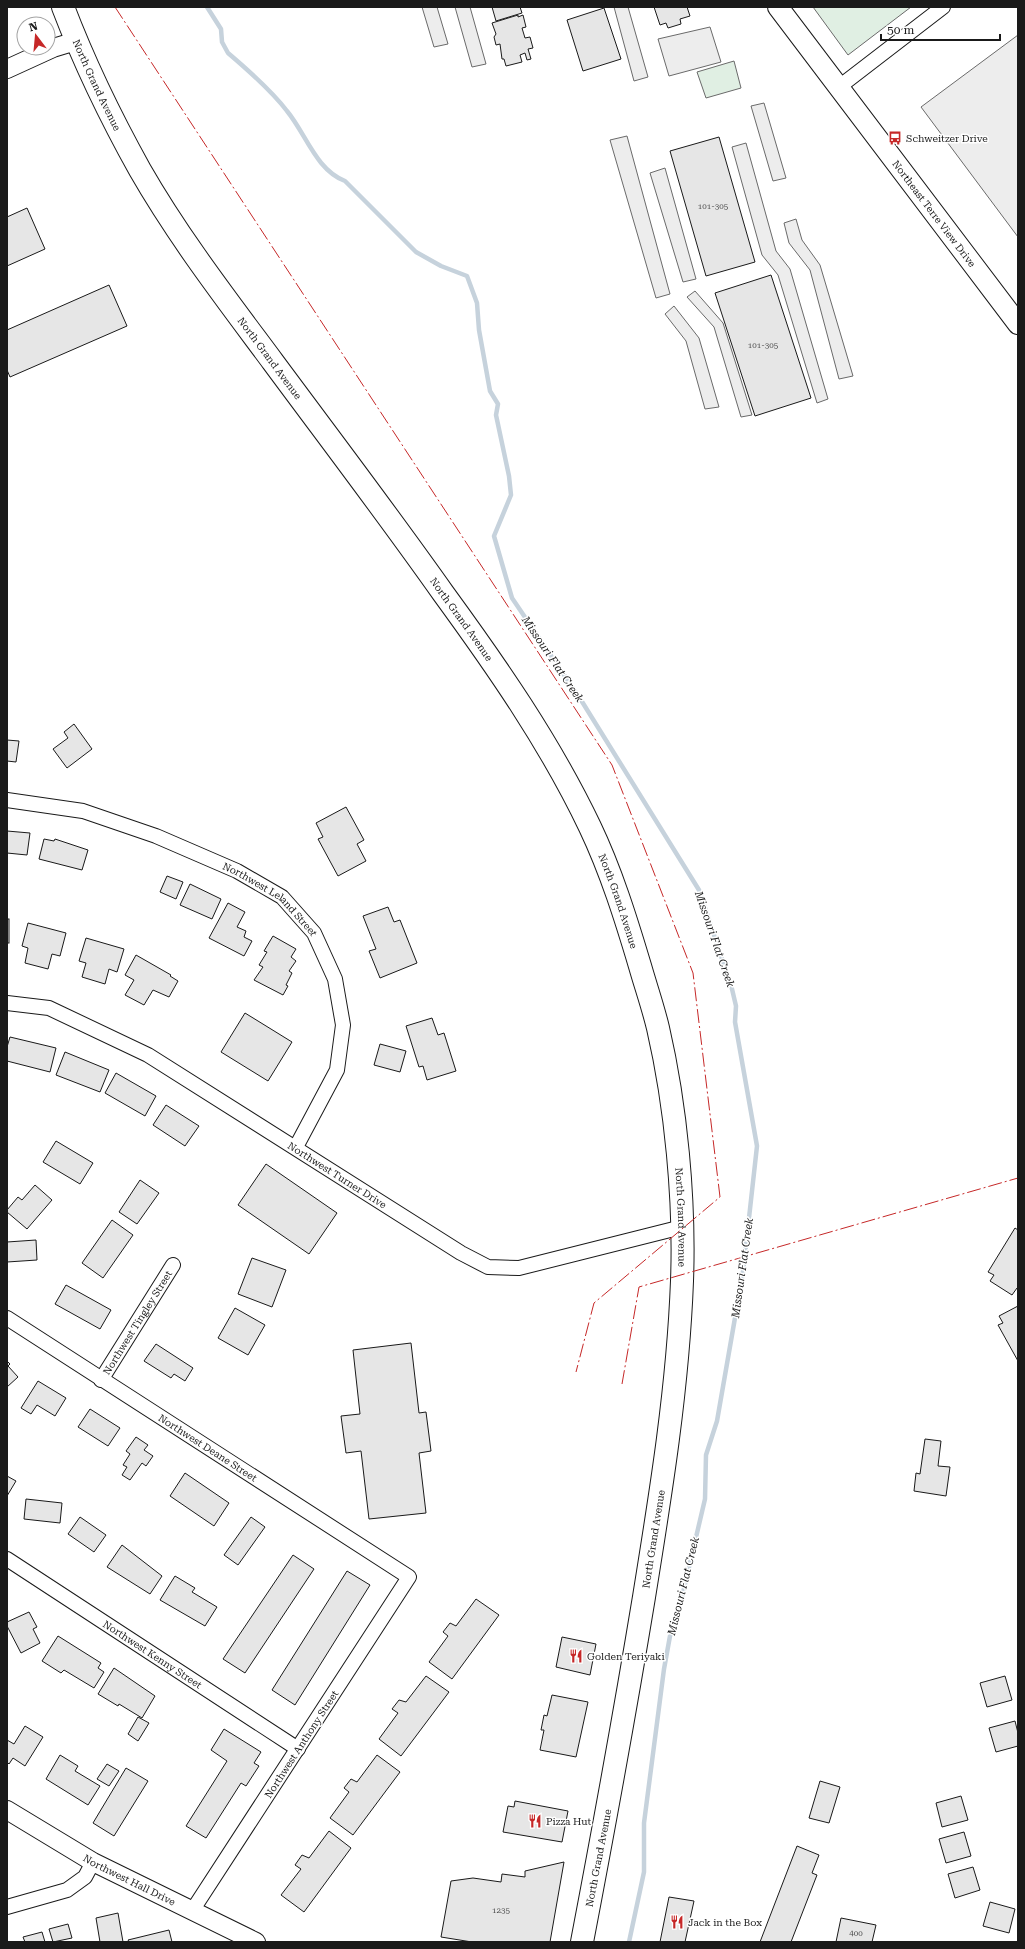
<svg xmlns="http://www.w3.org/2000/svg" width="1025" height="1949" font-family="'Roboto Serif',serif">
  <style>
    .green { fill: #e0efe3; stroke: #6a6a6a }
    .parking { fill: #ededed; stroke: #6a6a6a }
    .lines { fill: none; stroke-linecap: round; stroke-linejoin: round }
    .stream { stroke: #c6d2dc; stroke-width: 4.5 }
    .building { fill: #e6e6e6; stroke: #1a1a1a }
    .minor-casing { stroke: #1a1a1a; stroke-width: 16 }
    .tertiary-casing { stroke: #1a1a1a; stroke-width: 20 }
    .secondary-casing { stroke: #1a1a1a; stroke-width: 22 }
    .primary-casing { stroke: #1a1a1a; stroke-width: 24 }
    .minor { stroke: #fff; stroke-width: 14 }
    .tertiary { stroke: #fff; stroke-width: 18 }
    .secondary { stroke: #fff; stroke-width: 20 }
    .primary { stroke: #fff; stroke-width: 22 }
    .power { stroke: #c62828; stroke-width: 1; stroke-dasharray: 14 3 2 3; stroke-linecap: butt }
    .labels { text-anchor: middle; stroke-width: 3; stroke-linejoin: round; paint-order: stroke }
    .number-label { font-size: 8px; fill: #4d4d4d }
    .street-label { font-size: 10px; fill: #1a1a1a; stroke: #fff }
    .poi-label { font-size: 10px; fill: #1a1a1a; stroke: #fff; text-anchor: start }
    .water-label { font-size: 11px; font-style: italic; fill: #1a1a1a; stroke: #fff }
  </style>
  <rect width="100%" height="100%" fill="#fff"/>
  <g class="green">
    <polygon points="813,7 911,7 848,55"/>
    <polygon points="734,61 741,88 706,98 697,72"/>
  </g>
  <g class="parking">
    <polygon points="422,7 437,7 448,44 434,47"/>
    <polygon points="455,7 470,7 486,64 472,67"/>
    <polygon points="614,7 628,7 648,77 634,81"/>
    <polygon points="710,27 721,62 669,76 658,39"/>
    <polygon points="1018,35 1018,237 921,107"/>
    <polygon points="764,103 786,178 773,181 751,106"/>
    <polygon points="627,136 670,294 656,298 610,140"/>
    <polygon points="746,143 776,251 790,269 828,399 817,403 778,275 762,255 732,147"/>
    <polygon points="665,168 696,279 683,282 650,173"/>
    <polygon points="796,219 802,240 820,265 853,376 839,379 810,270 789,243 784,223"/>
    <polygon points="695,291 723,323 752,415 741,417 714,327 687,297"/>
    <polygon points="674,306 699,338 719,407 705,409 686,341 665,314"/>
  </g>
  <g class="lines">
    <path class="stream" d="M 207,7 L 221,29 L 222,42 L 228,53 C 248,70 271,90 287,111 C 306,134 316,170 345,181 L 416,252 L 441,266 L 467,276 L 477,303 L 479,330 L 490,391 L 498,404 L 496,415 L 509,476 L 511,495 L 494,536 L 512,598 L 581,700 L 699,890 L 732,989 L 736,1006 L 735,1022 L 757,1146 L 743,1272 L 717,1421 L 706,1455 L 705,1499 L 682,1597 L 670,1636 L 664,1669 L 644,1823 L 644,1872 L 629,1942"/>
  </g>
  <g class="building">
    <polygon points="492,7 520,7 522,13 496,21"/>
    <polygon points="654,7 687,7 690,16 680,19 681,24 668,28 666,23 660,25"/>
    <polygon points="604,8 621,59 583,71 567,20"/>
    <polygon points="518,15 518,17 523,15 526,27 522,28 525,38 530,37 533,48 528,49 531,59 527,60 525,53 520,55 522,62 506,66 504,59 502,59 500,44 496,45 494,37 496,34 492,23"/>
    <polygon points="719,137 755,262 706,276 670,151"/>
    <polygon points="27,208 45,249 7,266 7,217"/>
    <polygon points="771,275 811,398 755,416 715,293"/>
    <polygon points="109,285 127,326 10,377 7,370 7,330"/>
    <polygon points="74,724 92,749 67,768 53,749 68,738 64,732"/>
    <polygon points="7,740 19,741 16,762 7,761"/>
    <polygon points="346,807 364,840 357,844 366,861 338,876 318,839 323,837 316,823"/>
    <polygon points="7,831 30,833 27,855 7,853"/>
    <polygon points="44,839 54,841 55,839 88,850 82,870 39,859"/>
    <polygon points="167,876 183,882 176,899 160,892"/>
    <polygon points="190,884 221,899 212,919 180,905"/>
    <polygon points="228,903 245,912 237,927 246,931 244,937 252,941 244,956 209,938"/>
    <polygon points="388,907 394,922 400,920 417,963 380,978 369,951 376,949 363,916"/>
    <rect x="7" y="919" width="2" height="24"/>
    <polygon points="28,923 66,933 60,956 52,954 48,969 25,963 28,948 22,946"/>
    <polygon points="273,936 296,949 291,957 296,961 289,971 292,973 286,985 288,986 283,995 254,980 263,967 259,965 267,952 264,951"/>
    <polygon points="86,938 124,949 117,972 109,969 105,984 82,977 86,963 79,961"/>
    <polygon points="136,955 171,975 170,976 178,981 169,997 153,990 144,1005 125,995 134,980 125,975"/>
    <polygon points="245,1013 292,1042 268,1081 221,1052"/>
    <polygon points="432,1018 438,1035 444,1033 456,1071 427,1080 423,1066 419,1067 406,1026"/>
    <polygon points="10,1037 56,1048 50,1072 7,1061 7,1047"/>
    <polygon points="380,1044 406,1051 400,1072 374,1065"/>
    <polygon points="65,1052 109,1070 100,1092 56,1075"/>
    <polygon points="116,1073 156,1096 145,1116 105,1093"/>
    <polygon points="166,1105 199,1126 185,1146 153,1125"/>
    <polygon points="56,1141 93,1163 80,1184 43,1162"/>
    <polygon points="266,1164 337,1213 309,1254 238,1205"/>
    <polygon points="140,1180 159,1193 137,1224 119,1212"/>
    <polygon points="35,1185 52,1200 27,1229 7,1212 7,1210 18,1197 22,1200"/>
    <polygon points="112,1220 133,1235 103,1278 82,1263"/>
    <polygon points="1015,1228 1018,1230 1018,1289 1017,1288 1012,1295 990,1281 994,1275 988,1272"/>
    <polygon points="36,1240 37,1260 7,1262 7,1242"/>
    <polygon points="252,1258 286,1270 272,1307 238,1294"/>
    <polygon points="66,1285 111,1310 100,1329 55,1304"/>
    <polygon points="1018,1306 1018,1361 998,1325 1003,1323 999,1316"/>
    <polygon points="235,1308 265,1325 248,1355 218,1338"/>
    <polygon points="411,1343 419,1413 426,1412 431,1451 419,1453 426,1513 369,1519 361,1451 346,1453 341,1416 360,1414 353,1350"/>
    <polygon points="156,1344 193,1368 185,1381 174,1374 171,1378 144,1361"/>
    <polygon points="7,1361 10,1364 8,1366 18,1377 7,1387"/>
    <polygon points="38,1381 66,1398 55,1416 37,1405 31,1414 21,1408"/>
    <polygon points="90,1409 120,1428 108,1446 78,1427"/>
    <polygon points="136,1437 148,1445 144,1450 153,1456 146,1466 142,1463 130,1480 122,1475 127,1467 123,1465 130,1454 126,1451"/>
    <polygon points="925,1439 941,1441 938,1466 950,1467 946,1496 914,1491 916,1473 920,1474"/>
    <polygon points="185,1473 229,1503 214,1526 170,1496"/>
    <polygon points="7,1476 16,1481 7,1496"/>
    <polygon points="26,1499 62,1503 60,1523 24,1519"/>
    <polygon points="80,1517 106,1535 94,1552 68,1534"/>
    <polygon points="251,1517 265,1527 238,1565 224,1555"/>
    <polygon points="122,1545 162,1576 150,1594 107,1567"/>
    <polygon points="293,1555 314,1569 245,1673 223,1659"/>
    <polygon points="347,1571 370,1585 295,1705 272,1690"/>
    <polygon points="175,1576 195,1588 192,1592 217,1607 205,1626 160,1600"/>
    <polygon points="476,1599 499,1615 452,1679 429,1662 448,1636 443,1632 450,1623 456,1626"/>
    <polygon points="29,1612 37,1627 33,1629 40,1643 21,1653 7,1626 7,1622"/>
    <polygon points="58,1636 101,1663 98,1668 104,1672 94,1688 64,1670 61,1673 42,1661"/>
    <polygon points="562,1637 596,1644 590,1675 556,1667"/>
    <polygon points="114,1668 155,1696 142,1718 119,1704 118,1706 98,1694"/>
    <polygon points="426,1676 449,1692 401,1756 379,1739 398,1713 392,1709 399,1700 406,1702"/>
    <polygon points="1005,1676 1012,1700 987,1707 980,1683"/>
    <polygon points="552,1695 588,1702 576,1757 540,1750 544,1730 541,1730 544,1715 547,1716"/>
    <polygon points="138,1717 149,1723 138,1741 128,1734"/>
    <polygon points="1015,1721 1018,1733 1018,1746 996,1752 989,1728"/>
    <polygon points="25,1726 43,1737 25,1766 13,1758 9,1764 7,1762 7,1740 14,1744"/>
    <polygon points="224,1729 261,1752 254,1763 259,1766 246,1786 241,1783 206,1838 186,1826 227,1761 211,1750"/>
    <polygon points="60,1755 78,1766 75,1771 100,1786 88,1805 46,1779"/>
    <polygon points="377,1755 400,1772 353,1835 330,1818 349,1792 344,1788 351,1779 357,1782"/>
    <polygon points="107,1764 119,1771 109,1786 97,1779"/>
    <polygon points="126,1768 148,1781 114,1836 93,1823"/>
    <polygon points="820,1781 840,1787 829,1823 809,1818"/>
    <polygon points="961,1796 968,1820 942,1827 936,1803"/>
    <polygon points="515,1801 568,1811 562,1842 503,1832 508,1806 514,1807"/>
    <polygon points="329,1831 351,1848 304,1912 281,1895 301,1869 295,1865 302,1855 309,1858"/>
    <polygon points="964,1832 971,1856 946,1863 939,1839"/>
    <polygon points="797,1846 819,1855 812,1873 817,1875 791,1942 760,1942"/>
    <polygon points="564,1862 550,1942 472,1942 441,1937 451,1881 473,1878 501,1882 502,1874 525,1877 525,1871"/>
    <polygon points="973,1867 980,1890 955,1898 948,1874"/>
    <polygon points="669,1897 694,1901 685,1942 660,1942"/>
    <polygon points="990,1902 1015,1909 1009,1933 983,1926"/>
    <polygon points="118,1913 123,1942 100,1942 96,1918"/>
    <polygon points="841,1918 876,1925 872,1942 836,1942"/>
    <polygon points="68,1924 72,1938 53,1942 49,1929"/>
    <polygon points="169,1930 172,1942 129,1942 128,1940"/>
    <polygon points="42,1932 45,1942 25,1942 23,1937"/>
  </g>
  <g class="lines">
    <g class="minor-casing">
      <g id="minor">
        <polyline points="839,87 943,7"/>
        <path id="s1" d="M 7,800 L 83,811 L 156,836 L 237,871 L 282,897 L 314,933 L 335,979 L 343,1025 L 337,1070 L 296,1147"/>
        <path id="s2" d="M 7,1003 L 49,1008 L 148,1055 L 461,1253 L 488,1267 L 519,1268 L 682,1227"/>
        <path id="s3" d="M 7,1318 L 409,1577 L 192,1911"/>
        <path id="s4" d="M 101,1380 L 173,1265"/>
        <path id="s5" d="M 7,1559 L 298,1749"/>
        <polyline points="7,1907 67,1890 85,1877 93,1862"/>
      </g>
    </g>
    <g class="tertiary-casing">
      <g id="tertiary">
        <polyline points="7,69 53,48 76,41"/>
        <path id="s6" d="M 7,1810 L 93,1862 L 256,1942"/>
      </g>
    </g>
    <g class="secondary-casing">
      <g id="secondary">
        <path id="s7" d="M 778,7 L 1018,324"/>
      </g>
    </g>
    <g class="primary-casing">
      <g id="primary">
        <path id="s8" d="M 63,7 C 84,62 111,118 140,170 C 179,238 227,300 273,362 C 330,439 388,515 443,593 C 497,667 550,743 590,827 C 611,871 626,919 640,966 C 646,987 653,1007 658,1028 C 676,1106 685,1200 682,1281 C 678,1387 661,1492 644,1597 C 625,1712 604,1827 582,1942"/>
      </g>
    </g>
    <use href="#minor" class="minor"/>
    <use href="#tertiary" class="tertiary"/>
    <use href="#secondary" class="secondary"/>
    <use href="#primary" class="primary"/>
    <g class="power">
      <polyline points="115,7 612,765 693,973 720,1197 594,1303 576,1372"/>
      <polyline points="622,1384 639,1287 1018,1178"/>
    </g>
  </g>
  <defs>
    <g id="bus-bare" transform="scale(1.08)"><path d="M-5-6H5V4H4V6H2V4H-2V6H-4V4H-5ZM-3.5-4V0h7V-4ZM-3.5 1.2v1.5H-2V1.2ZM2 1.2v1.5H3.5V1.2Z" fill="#c62828" stroke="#fff" stroke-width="2.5" paint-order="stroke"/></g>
    <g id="restaurant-bare" transform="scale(1.08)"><path d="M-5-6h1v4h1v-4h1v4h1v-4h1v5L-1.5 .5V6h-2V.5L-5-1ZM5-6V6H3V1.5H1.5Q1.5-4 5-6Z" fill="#c62828" stroke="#fff" stroke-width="2.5" paint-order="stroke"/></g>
  </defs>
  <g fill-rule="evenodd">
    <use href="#bus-bare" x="895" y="138"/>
    <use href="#restaurant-bare" x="576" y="1656"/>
    <use href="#restaurant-bare" x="535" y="1821"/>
    <use href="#restaurant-bare" x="677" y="1922"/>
  </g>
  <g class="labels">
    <g class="number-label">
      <text x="713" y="209">101-305</text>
      <text x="763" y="348">101-305</text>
      <text x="501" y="1913">1235</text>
      <text x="856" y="1936">400</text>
    </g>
    <g class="street-label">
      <text dy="4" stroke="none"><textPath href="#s8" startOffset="85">North Grand Avenue</textPath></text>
      <text dy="4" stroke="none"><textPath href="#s7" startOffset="259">Northeast Terre View Drive</textPath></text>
      <text dy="4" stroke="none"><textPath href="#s8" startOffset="409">North Grand Avenue</textPath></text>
      <text dy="4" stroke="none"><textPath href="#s8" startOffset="733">North Grand Avenue</textPath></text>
      <text dy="4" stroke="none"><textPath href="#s1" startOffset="286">Northwest Leland Street</textPath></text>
      <text dy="4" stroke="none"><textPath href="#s8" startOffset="1057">North Grand Avenue</textPath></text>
      <text dy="4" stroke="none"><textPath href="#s2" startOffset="376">Northwest Turner Drive</textPath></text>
      <text dy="4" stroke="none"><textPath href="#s8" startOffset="1381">North Grand Avenue</textPath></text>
      <text dy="4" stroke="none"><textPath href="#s4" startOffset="68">Northwest Tingley Street</textPath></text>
      <text dy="4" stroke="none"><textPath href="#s3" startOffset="239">Northwest Deane Street</textPath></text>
      <text transform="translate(653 1539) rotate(-81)" y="4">North Grand Avenue</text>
      <text dy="4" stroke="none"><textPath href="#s5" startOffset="174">Northwest Kenny Street</textPath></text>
      <text transform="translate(301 1744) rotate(-57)" y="4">Northwest Anthony Street</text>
      <text transform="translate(598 1858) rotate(-79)" y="4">North Grand Avenue</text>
      <text dy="4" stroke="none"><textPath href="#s6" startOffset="141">Northwest Hall Drive</textPath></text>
    </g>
    <g class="poi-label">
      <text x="906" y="142">Schweitzer Drive</text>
      <text x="587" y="1660">Golden Teriyaki</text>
      <text x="546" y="1825">Pizza Hut</text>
      <text x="688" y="1926">Jack in the Box</text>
    </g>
    <g class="water-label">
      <text transform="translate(553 659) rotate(56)" y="4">Missouri Flat Creek</text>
      <text transform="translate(715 939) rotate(71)" y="4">Missouri Flat Creek</text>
      <text transform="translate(742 1268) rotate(-82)" y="4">Missouri Flat Creek</text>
      <text transform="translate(683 1586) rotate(-76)" y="4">Missouri Flat Creek</text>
    </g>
  </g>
  <rect width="1025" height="1949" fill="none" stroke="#1a1a1a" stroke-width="16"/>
  <g transform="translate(36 36) rotate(344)"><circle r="19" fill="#ffffff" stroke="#a3a3a3"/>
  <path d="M0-3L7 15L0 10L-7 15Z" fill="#c62828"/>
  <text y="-6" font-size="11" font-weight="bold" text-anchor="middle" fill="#1a1a1a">N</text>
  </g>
  <path d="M881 34v6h119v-6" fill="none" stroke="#1a1a1a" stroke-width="2"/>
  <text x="887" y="34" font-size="12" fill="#1a1a1a" stroke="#ffffff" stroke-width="3" paint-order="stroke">50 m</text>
</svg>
